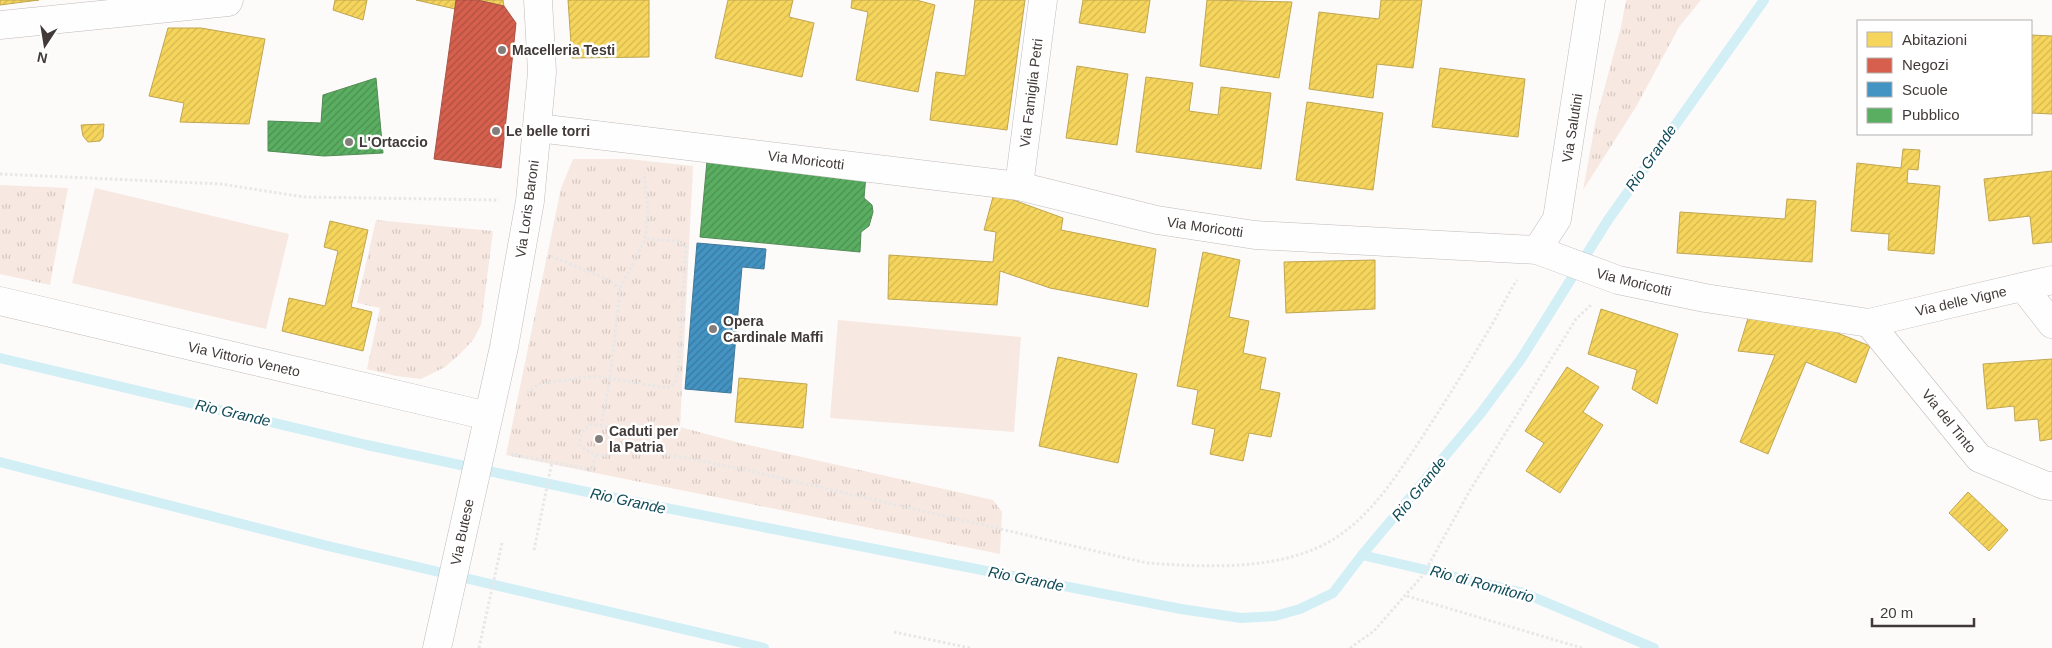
<svg xmlns="http://www.w3.org/2000/svg" width="2052" height="648" font-family="Arial,sans-serif">
  <style>
    .grass { fill: url(#grass-tufts) }
    .garden { fill: #f7e8e1 }
    .homes { fill: url(#homes-hatch); stroke: #c0a651 }
    .shops { fill: url(#shops-hatch); stroke: #a95547 }
    .schools { fill: url(#schools-hatch); stroke: #427899 }
    .public { fill: url(#public-hatch); stroke: #528b55 }
    .lines { fill: none; stroke-linecap: round; stroke-linejoin: round }
    .stream { stroke: #d2eff6; stroke-width: 10 }
    .minor-casing { stroke: #bfbbba; stroke-width: 29 }
    .path { stroke: #e8e7e7; stroke-width: 3; stroke-dasharray: 2.5 2.5; stroke-linecap: butt }
    .minor { stroke: #fffefe; stroke-width: 28 }
    .poi-dot { fill: #837e7c; stroke: #fff; stroke-width: 2 }
    .labels { text-anchor: middle; stroke-width: 5; stroke-linejoin: round; paint-order: stroke }
    .poi-label { font-size: 14px; font-weight: bold; fill: #413a38; stroke: #fff; text-anchor: start }
    .street-label { font-size: 14px; fill: #413a38; stroke: #fff }
    .water-label { font-size: 15px; font-style: italic; fill: #0f4a57; stroke: #fff }
  </style>
  <defs>
    <pattern id="grass-tufts" width="24" height="20" patternUnits="userSpaceOnUse" patternTransform="scale(1.25)"><rect width="24" height="20" fill="#f7e8e1"/><path d="M3 7l-1-3M5 7V3M7 7l1-3M15 17l-1-3M17 17v-4M19 17l1-3" fill="none" stroke="#d5c8c2"/></pattern>
    <pattern id="homes-hatch" width="6" height="6" patternUnits="userSpaceOnUse" patternTransform="scale(1.25)"><rect width="6" height="6" fill="#f6d55c"/><path d="M-1 1l2-2M0 6l6-6M5 7l2-2" fill="none" stroke="#d4b851"/></pattern>
    <pattern id="shops-hatch" width="6" height="6" patternUnits="userSpaceOnUse" patternTransform="scale(1.25)"><rect width="6" height="6" fill="#d6604d"/><path d="M-1 1l2-2M0 6l6-6M5 7l2-2" fill="none" stroke="#af5041"/></pattern>
    <pattern id="schools-hatch" width="6" height="6" patternUnits="userSpaceOnUse" patternTransform="scale(1.25)"><rect width="6" height="6" fill="#4393c3"/><path d="M-1 1l2-2M0 6l6-6M5 7l2-2" fill="none" stroke="#3a799f"/></pattern>
    <pattern id="public-hatch" width="6" height="6" patternUnits="userSpaceOnUse" patternTransform="scale(1.25)"><rect width="6" height="6" fill="#5aae61"/><path d="M-1 1l2-2M0 6l6-6M5 7l2-2" fill="none" stroke="#4c8f51"/></pattern>
  </defs>
  <rect width="100%" height="100%" fill="#fdfbfa"/>
  <g class="grass">
    <polygon points="1626,0 1701,0 1679,27 1636,107 1583,190 1596,119 1621,27"/>
    <polygon points="573,159 629,159 693,166 680,427 740,443 993,500 1002,512 1000,554 506,455 561,188"/>
    <polygon points="0,185 68,188 50,285 0,274"/>
    <polygon points="376,220 493,231 481,325 473,340 461,353 445,367 421,379 396,376 367,369 380,308 357,303"/>
  </g>
  <g class="garden">
    <polygon points="95,188 289,234 266,329 72,283"/>
    <polygon points="838,320 1021,337 1014,432 830,418"/>
  </g>
  <g class="homes">
    <polygon points="0,0 39,0 0,5"/>
    <polygon points="335,0 367,0 363,20 333,10"/>
    <polygon points="416,0 456,0 455,9"/>
    <polygon points="477,0 503,0 504,6"/>
    <polygon points="568,0 649,0 649,57 572,58"/>
    <polygon points="728,0 793,0 789,17 814,23 802,77 715,58"/>
    <polygon points="852,0 916,0 935,5 918,92 856,80 868,12 851,8"/>
    <polygon points="975,0 1025,0 1007,130 930,120 936,72 965,76"/>
    <polygon points="1083,0 1150,0 1145,33 1079,23"/>
    <polygon points="1207,0 1292,2 1279,78 1200,66"/>
    <polygon points="1381,0 1422,0 1413,68 1377,64 1373,98 1309,89 1319,12 1379,19"/>
    <polygon points="168,28 201,28 265,39 249,124 180,122 184,103 149,96"/>
    <polygon points="2031,35 2052,36 2052,114 2031,113"/>
    <polygon points="1077,66 1128,74 1117,145 1066,138"/>
    <polygon points="1440,68 1525,79 1518,137 1432,127"/>
    <polygon points="1146,77 1193,83 1189,111 1218,115 1221,87 1271,93 1261,169 1136,152"/>
    <polygon points="1307,102 1383,113 1373,190 1296,180"/>
    <polygon points="104,124 103,137 100,141 88,142 83,136 81,125"/>
    <polygon points="1903,149 1920,150 1918,170 1908,169 1907,183 1940,186 1934,254 1888,250 1889,234 1851,231 1857,163 1901,168"/>
    <polygon points="2052,171 2052,242 2033,244 2030,216 1989,221 1984,179"/>
    <polygon points="994,193 1063,218 1061,230 1156,249 1148,307 1050,288 1000,271 997,305 888,299 889,255 993,262 996,232 984,230"/>
    <polygon points="1787,199 1816,201 1812,262 1677,253 1680,212 1785,219"/>
    <polygon points="330,221 368,230 351,307 372,312 363,351 282,331 289,298 325,306 338,251 324,247"/>
    <polygon points="1203,252 1240,260 1229,317 1249,321 1243,353 1266,358 1260,389 1280,393 1271,437 1249,433 1243,461 1210,454 1215,429 1192,424 1198,390 1177,386"/>
    <polygon points="1375,260 1375,309 1286,313 1284,262"/>
    <polygon points="1601,309 1678,334 1657,404 1632,389 1637,370 1588,354"/>
    <polygon points="1749,315 1820,326 1870,346 1856,383 1806,362 1768,454 1740,442 1775,355 1738,351"/>
    <polygon points="1058,357 1137,374 1118,463 1039,446"/>
    <polygon points="2052,359 2052,439 2040,441 2038,419 2015,421 2014,406 1987,409 1983,364"/>
    <polygon points="1567,367 1599,387 1583,412 1603,425 1560,493 1526,471 1544,443 1525,431"/>
    <polygon points="739,378 807,384 803,428 735,422"/>
    <polygon points="1968,492 2008,530 1989,551 1949,513"/>
  </g>
  <polygon class="shops" points="456,0 477,0 504,6 516,23 501,168 434,159"/>
  <polygon class="schools" points="697,243 766,249 764,269 742,267 731,393 685,389"/>
  <g class="public">
    <polygon points="376,78 383,153 324,156 268,151 268,121 321,123 323,95"/>
    <polygon points="707,161 866,175 864,198 872,205 873,212 869,226 861,232 860,252 700,237"/>
  </g>
  <g class="lines">
    <g class="stream">
      <polyline points="0,358 367,445 620,499 1181,609 1241,618 1275,616 1300,609 1333,593 1362,555 1481,413 1521,359 1608,220 1764,0"/>
      <polyline points="0,462 328,546 764,648"/>
      <polyline points="1362,555 1524,593 1654,648"/>
    </g>
    <g class="minor-casing">
      <g id="minor">
        <polyline points="0,25 228,2 229,0"/>
        <polyline points="538,128 1019,186 1157,220 1255,235 1537,250 1618,280 1705,298 1869,323 2052,280"/>
        <polyline points="1019,186 1043,0"/>
        <polyline points="1537,250 1557,219 1591,0"/>
        <polyline points="2023,287 2052,324"/>
        <polyline points="0,301 488,416"/>
        <polyline points="1869,323 1979,458 2044,485 2052,486"/>
        <polyline points="437,648 504,347 530,201 542,72 538,0"/>
      </g>
    </g>
    <g class="path">
      <polyline points="0,174 221,184 304,197 499,200"/>
      <polyline points="551,256 607,279 620,289"/>
      <polyline points="527,393 539,384 595,376 667,388 675,384 678,374 686,247 679,241 645,239"/>
      <path d="M 590,424 L 607,427 L 620,433 L 617,452 C 605,459 590,455 580,445 L 581,433 Z"/>
      <polyline points="601,426 610,378 620,289 645,239 648,213 644,173"/>
      <path d="M 620,445 L 746,470 L 1147,563 C 1204,567 1273,571 1325,544 C 1365,523 1391,484 1415,448 C 1440,410 1464,372 1487,333 C 1498,315 1506,297 1517,280"/>
      <polyline points="511,454 592,470 596,454"/>
      <polyline points="534,550 552,462"/>
      <polyline points="1407,596 1582,648"/>
      <polyline points="894,632 970,648"/>
      <polyline points="479,648 502,543"/>
      <polyline points="1350,648 1374,631 1423,575 1469,492 1576,319 1592,304"/>
    </g>
    <use href="#minor" class="minor"/>
  </g>
  <g class="poi-dot">
    <circle cx="502" cy="50" r="5"/>
    <circle cx="496" cy="131" r="5"/>
    <circle cx="349" cy="142" r="5"/>
    <circle cx="713" cy="329" r="5"/>
    <circle cx="599" cy="439" r="5"/>
  </g>
  <g class="labels">
    <g class="poi-label">
      <text x="512" y="55">Macelleria Testi</text>
      <text x="506" y="136">Le belle torri</text>
      <text x="359" y="147">L'Ortaccio</text>
      <text x="723" y="326">Opera<tspan x="723" dy="16">Cardinale Maffi</tspan></text>
      <text x="609" y="436">Caduti per<tspan x="609" dy="16">la Patria</tspan></text>
    </g>
    <g class="street-label">
      <text transform="translate(1031 93) rotate(-83)" y="5">Via Famiglia Petri</text>
      <text transform="translate(1572 128) rotate(-81)" y="5">Via Salutini</text>
      <text transform="translate(806 160) rotate(7)" y="5">Via Moricotti</text>
      <text transform="translate(527 209) rotate(-82)" y="5">Via Loris Baroni</text>
      <text transform="translate(1205 227) rotate(8)" y="5">Via Moricotti</text>
      <text transform="translate(1634 282) rotate(14)" y="5">Via Moricotti</text>
      <text transform="translate(1961 301) rotate(-13)" y="5">Via delle Vigne</text>
      <text transform="translate(244 359) rotate(13)" y="5">Via Vittorio Veneto</text>
      <text transform="translate(1949 421) rotate(51)" y="5">Via del Tinto</text>
      <text transform="translate(462 532) rotate(-78)" y="5">Via Butese</text>
    </g>
    <g class="water-label">
      <text transform="translate(1651 158) rotate(-55)" y="5">Rio Grande</text>
      <text transform="translate(233 413) rotate(13)" y="5">Rio Grande</text>
      <text transform="translate(1419 489) rotate(-51)" y="5">Rio Grande</text>
      <text transform="translate(628 501) rotate(12)" y="5">Rio Grande</text>
      <text transform="translate(1026 579) rotate(11)" y="5">Rio Grande</text>
      <text transform="translate(1482 584) rotate(15)" y="5">Rio di Romitorio</text>
    </g>
  </g>
  <rect x="1857" y="20" width="175" height="115" fill="#ffffff" stroke="#b3b0af"/>
  <rect x="1867" y="32" width="25" height="15" fill="#f6d55c" stroke="#b3b0af"/>
  <text x="1902" y="45" font-size="15" fill="#413a38">Abitazioni</text>
  <rect x="1867" y="58" width="25" height="15" fill="#d6604d" stroke="#b3b0af"/>
  <text x="1902" y="70" font-size="15" fill="#413a38">Negozi</text>
  <rect x="1867" y="82" width="25" height="15" fill="#4393c3" stroke="#b3b0af"/>
  <text x="1902" y="95" font-size="15" fill="#413a38">Scuole</text>
  <rect x="1867" y="108" width="25" height="15" fill="#5aae61" stroke="#b3b0af"/>
  <text x="1902" y="120" font-size="15" fill="#413a38">Pubblico</text>
  <g transform="translate(45 45) rotate(192)" stroke="#ffffff" stroke-width="4" paint-order="stroke">
  <path d="M0-4L9 19L0 12L-9 19Z" fill="#413a38"/>
  <text y="-8" font-size="14" font-weight="bold" text-anchor="middle" fill="#413a38">N</text>
  </g>
  <path d="M1872 618v8h102v-8" fill="none" stroke="#413a38" stroke-width="2.5"/>
  <text x="1880" y="618" font-size="15" fill="#413a38" stroke="#ffffff" stroke-width="4" paint-order="stroke">20 m</text>
</svg>
